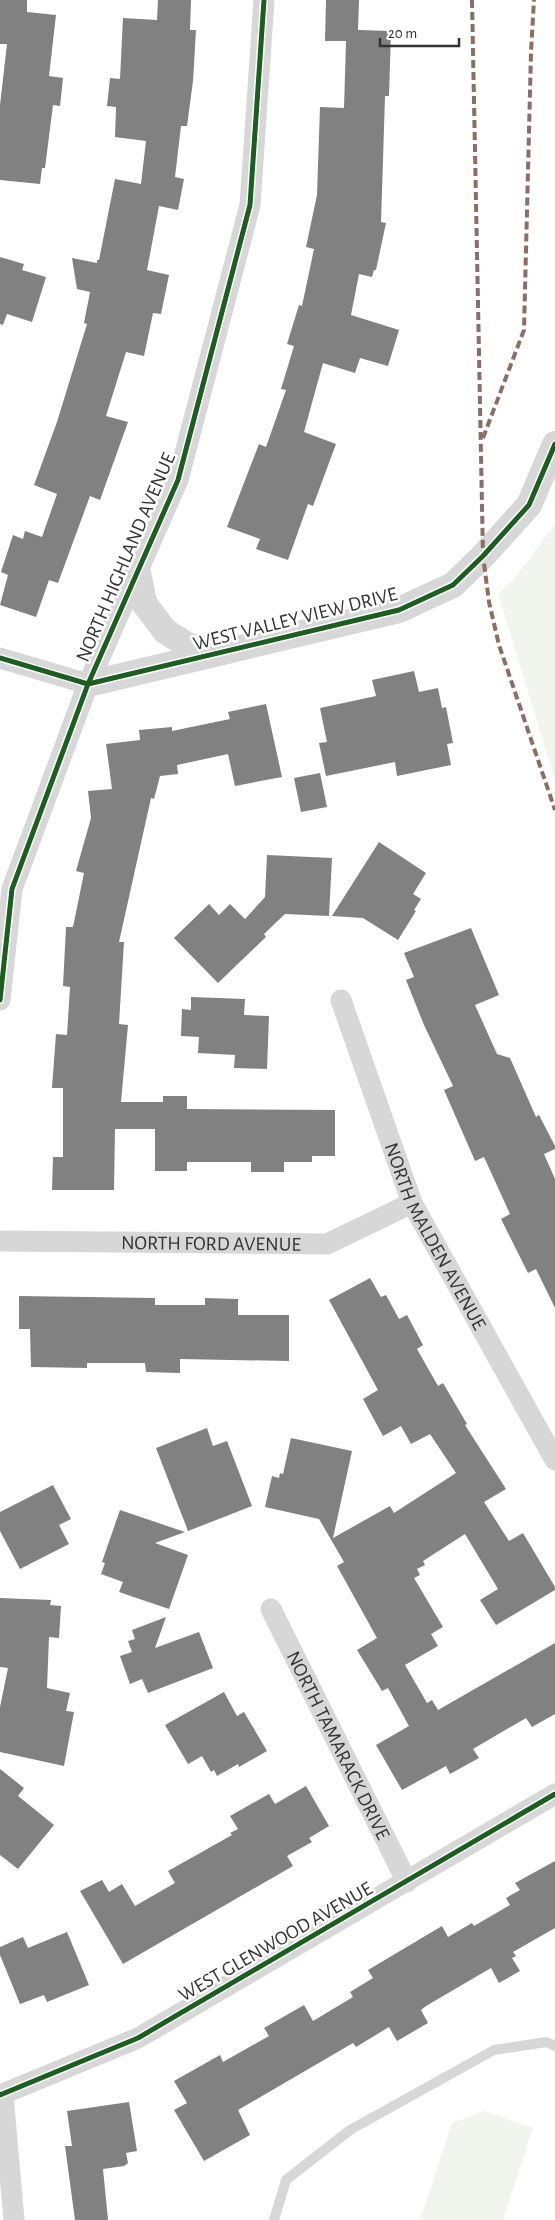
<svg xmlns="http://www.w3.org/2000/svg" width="555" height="2220" font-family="'Alegreya Sans',sans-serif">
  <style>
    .green { fill: #f1f5ed }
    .building { fill: #818181 }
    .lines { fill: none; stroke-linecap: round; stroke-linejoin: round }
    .service { stroke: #d7d7d7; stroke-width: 10 }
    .minor { stroke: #d7d7d7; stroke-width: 21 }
    .tertiary { stroke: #d7d7d7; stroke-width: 26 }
    .quiet { stroke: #8d6e63; stroke-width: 4; stroke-dasharray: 8 4; stroke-linecap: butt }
    .cycleway-casing { stroke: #fff; stroke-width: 8 }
    .cycleway { stroke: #1b5e20; stroke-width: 5 }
    .labels { text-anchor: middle; stroke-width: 5; stroke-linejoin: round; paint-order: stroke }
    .street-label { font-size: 20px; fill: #333; stroke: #fff }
  </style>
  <rect width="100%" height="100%" fill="#fff"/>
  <g class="green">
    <polygon points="555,524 555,781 498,593 514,579"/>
    <polygon points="484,2111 533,2128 503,2220 420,2220 452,2123"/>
  </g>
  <g class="building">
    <polygon points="0,0 27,0 27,12 56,15 49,76 63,78 60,106 53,105 45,168 42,168 40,184 0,180 0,105 7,44 0,44"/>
    <polygon points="158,0 191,0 190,30 196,30 193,81 187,126 181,126 175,177 184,179 178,210 159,206 147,270 169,275 161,314 153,313 144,356 126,352 106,416 128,422 100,500 90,496 58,583 49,580 36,617 0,605 8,575 1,572 13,535 23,539 25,531 42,537 57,494 34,485 57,422 87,324 84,323 90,292 77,289 72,258 97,263 97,260 99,260 115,179 141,184 146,141 115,137 116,107 107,106 110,78 120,79 123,18 157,20"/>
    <polygon points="326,0 359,0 358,30 391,31 389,96 385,96 383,160 381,222 386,223 376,270 374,270 372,277 359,274 351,315 399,330 388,366 360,358 355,373 323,363 304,432 336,444 313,506 308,504 288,560 256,549 260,539 227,527 259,444 266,447 286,390 281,389 294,346 287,344 299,305 302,306 314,249 306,247 317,195 320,107 344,108 346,41 325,41"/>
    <polygon points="0,257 24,264 22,270 46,277 32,322 7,314 3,325 0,324"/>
    <polygon points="414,671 419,692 438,688 442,708 446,707 453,743 447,744 451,765 397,776 395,762 326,776 319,743 327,742 320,708 376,696 372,680"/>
    <polygon points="266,704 282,777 235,786 228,754 177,765 178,774 160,776 154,799 151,798 119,942 124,942 119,1024 128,1025 121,1102 163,1102 163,1096 187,1096 187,1109 335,1110 335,1156 312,1156 312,1162 284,1162 284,1172 251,1172 251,1162 187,1162 187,1171 155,1171 155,1129 115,1129 114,1190 52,1190 53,1157 63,1157 63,1088 52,1088 56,1034 67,1035 70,987 63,986 66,927 73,927 84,873 76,871 91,818 88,791 112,789 106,744 140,740 139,730 172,727 172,731 230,719 228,712"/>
    <polygon points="320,773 327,807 301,812 294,778"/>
    <polygon points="379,842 426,873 413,894 421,899 414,910 416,911 398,940 363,918 332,916"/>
    <polygon points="267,855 332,858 329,916 285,914 264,934 266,937 218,983 174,938 209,904 219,915 230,904 245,919 265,897"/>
    <polygon points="471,928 499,995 475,1005 497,1054 510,1058 536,1117 539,1115 555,1146 555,1149 544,1154 555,1179 555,1308 536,1269 528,1273 501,1219 510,1214 484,1157 475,1161 444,1090 453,1086 424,1025 406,980 414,977 404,953"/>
    <polygon points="191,997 245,999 244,1015 269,1016 267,1069 234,1068 235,1055 198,1053 199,1037 181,1036 182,1009 191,1010"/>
    <polygon points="370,1278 381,1297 386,1295 399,1319 407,1315 423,1345 417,1349 438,1386 443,1383 467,1424 465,1425 506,1489 484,1502 509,1541 523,1533 555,1587 555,1590 496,1625 480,1600 498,1589 465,1534 423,1561 425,1565 417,1569 420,1575 414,1578 443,1627 431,1634 438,1646 405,1665 427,1703 432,1700 438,1710 555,1643 555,1714 532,1727 526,1718 473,1749 479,1758 450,1774 446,1766 402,1790 376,1745 409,1726 388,1688 382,1691 357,1650 377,1638 337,1566 344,1562 319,1519 265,1507 272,1476 279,1478 280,1473 283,1474 291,1438 352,1451 333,1538 390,1506 394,1513 456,1473 430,1434 411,1444 401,1426 383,1436 363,1399 378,1390 329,1300"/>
    <polygon points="19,1296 155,1298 155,1305 205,1305 205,1298 238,1299 238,1315 289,1315 289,1361 180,1359 180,1373 146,1372 145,1363 87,1363 87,1368 31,1367 30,1329 19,1329"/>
    <polygon points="207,1428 213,1446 227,1441 252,1506 188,1531 156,1448"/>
    <polygon points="53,1485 71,1519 59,1525 69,1544 20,1569 0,1531 0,1512"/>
    <polygon points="120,1510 185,1532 155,1543 188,1555 169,1609 119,1592 123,1582 101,1574 105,1563 102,1562"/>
    <polygon points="0,1598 51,1600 50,1605 61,1606 59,1638 49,1637 47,1688 70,1693 66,1711 74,1712 64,1766 0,1752 0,1707 8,1668 0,1667"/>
    <polygon points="166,1617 155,1648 199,1632 213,1668 148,1693 142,1679 130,1684 120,1656 132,1652 128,1641 135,1639 132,1630"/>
    <polygon points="224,1692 237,1716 244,1712 267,1751 239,1767 238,1764 217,1776 214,1770 211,1772 202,1756 188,1764 165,1725"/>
    <polygon points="0,1769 24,1788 18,1796 54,1825 18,1869 0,1855"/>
    <polygon points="306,1786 329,1826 309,1838 312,1842 287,1856 293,1866 123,1964 80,1891 102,1880 109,1892 122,1884 135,1906 175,1883 168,1871 232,1835 230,1833 238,1829 230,1816 269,1794 275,1804"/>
    <polygon points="555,1861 555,1928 513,1952 516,1956 512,1958 520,1971 499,1983 491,1968 426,2006 421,2010 428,2023 397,2041 389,2027 356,2047 353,2043 238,2110 250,2135 204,2161 174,2110 187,2103 174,2081 220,2055 223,2062 269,2036 264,2028 304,2005 313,2021 353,1997 350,1992 373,1978 368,1970 442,1926 448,1937 472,1923 474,1926 510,1905 506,1898 520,1890 515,1883"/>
    <polygon points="67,1932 89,1985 47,2002 44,1995 20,2004 0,1955 0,1947 23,1937 28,1948"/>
    <polygon points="129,2102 137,2151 126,2153 128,2163 124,2166 103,2169 108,2220 75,2220 65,2146 72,2146 67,2111"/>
  </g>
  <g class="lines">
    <polyline class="service" points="274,2220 286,2180 350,2130 494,2050 546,2042 555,2046"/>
    <g class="minor">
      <polyline points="0,658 88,684"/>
      <polyline points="0,1000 12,889 88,684 178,480 250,205 264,0"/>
      <path id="s1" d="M 341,1000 L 412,1203 L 555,1460"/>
      <path id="s2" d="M 0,1241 L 327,1244 L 412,1203"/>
      <path id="s3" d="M 271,1609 L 407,1882"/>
      <polyline points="0,2095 138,2038 555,1794"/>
      <polyline points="3,2095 14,2220"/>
    </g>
    <g class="tertiary">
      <polyline points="138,572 144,603 165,631 187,645 217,653"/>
      <polyline points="88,684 399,610 453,585 483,556 529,505 555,444"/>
    </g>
    <g class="quiet">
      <polyline points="472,0 483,556 489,602 499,645 555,810"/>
      <polyline points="483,438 524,330 531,52 534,0"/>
    </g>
    <g class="cycleway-casing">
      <g id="cycleway">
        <polyline points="0,658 88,684 399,610 453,585 483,556 529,505 555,444"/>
        <polyline points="0,1000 12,889 88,684 178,480 250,205 264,0"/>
        <polyline points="0,2095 138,2038 555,1794"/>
      </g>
    </g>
    <use href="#cycleway" class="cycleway"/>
  </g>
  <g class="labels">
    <g class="street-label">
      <text transform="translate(125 557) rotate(-67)" y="7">NORTH HIGHLAND AVENUE</text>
      <text transform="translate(295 618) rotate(-14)" y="7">WEST VALLEY VIEW DRIVE</text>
      <text dy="7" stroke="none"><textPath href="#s1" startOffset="255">NORTH MALDEN AVENUE</textPath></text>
      <text dy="7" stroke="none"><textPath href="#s2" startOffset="211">NORTH FORD AVENUE</textPath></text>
      <text dy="7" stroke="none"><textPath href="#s3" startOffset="152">NORTH TAMARACK DRIVE</textPath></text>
      <text transform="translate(275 1941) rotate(-30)" y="7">WEST GLENWOOD AVENUE</text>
    </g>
  </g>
  <path d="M380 38v8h79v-8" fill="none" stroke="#333333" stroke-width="2.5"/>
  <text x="388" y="38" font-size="15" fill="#333333" stroke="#ffffff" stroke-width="4" paint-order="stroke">20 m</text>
</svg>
